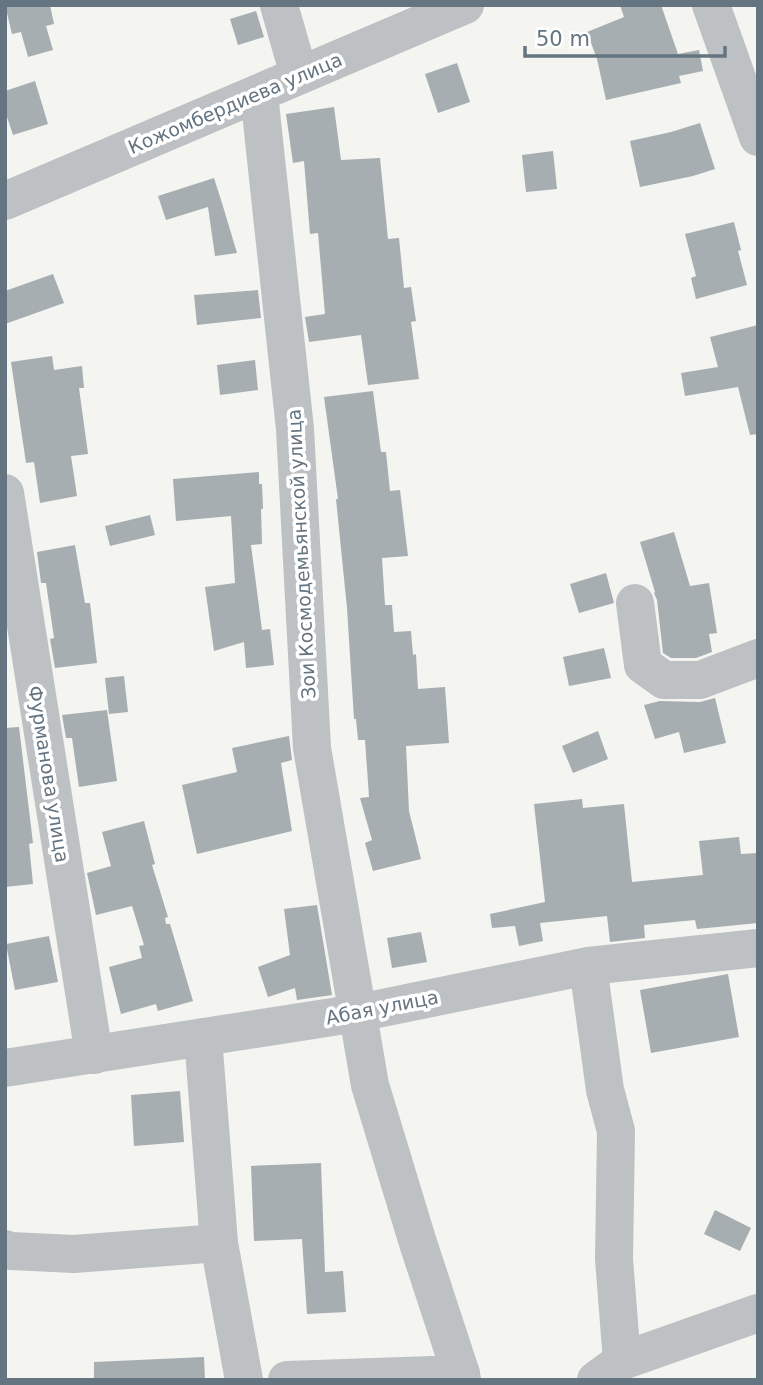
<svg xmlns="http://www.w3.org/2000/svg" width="763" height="1385" font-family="'DejaVu Sans',sans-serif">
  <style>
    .building { fill: #a6aeb2 }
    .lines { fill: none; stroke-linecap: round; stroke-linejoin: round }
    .minor { stroke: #bdc1c4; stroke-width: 38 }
    .labels { text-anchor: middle; stroke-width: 7; stroke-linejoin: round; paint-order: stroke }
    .street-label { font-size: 19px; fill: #647480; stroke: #fff }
  </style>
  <rect width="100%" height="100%" fill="#f4f4f0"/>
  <g class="building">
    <polygon points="5,5 50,5 54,24 46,26 53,50 28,57 21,32 12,34"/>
    <polygon points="620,5 661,5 678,54 699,50 703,71 679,76 681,83 606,100 597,59 587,32 624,17"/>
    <polygon points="256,11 264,37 238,45 230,19"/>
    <polygon points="457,63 470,102 438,113 425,74"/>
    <polygon points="35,81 48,124 13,135 5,111 5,91"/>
    <polygon points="334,107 341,160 380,158 388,239 399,238 404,288 411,287 416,321 411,322 419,379 368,385 361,335 309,342 305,317 325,314 318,233 310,234 304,161 293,163 286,114"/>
    <polygon points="700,123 715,169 693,176 640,187 630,141 671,132"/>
    <polygon points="553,151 557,189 526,192 522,155"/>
    <polygon points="214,178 222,203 237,253 215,256 208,207 166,220 158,196"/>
    <polygon points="734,222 741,250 738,251 747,285 696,299 691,278 696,276 685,234"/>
    <polygon points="53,274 64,303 5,324 5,291"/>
    <polygon points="258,290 261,318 197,325 194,295"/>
    <polygon points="758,325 758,434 750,435 738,387 685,396 681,373 718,367 710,337"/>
    <polygon points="52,356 54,370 82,366 84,388 79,388 88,454 71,456 77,496 40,503 34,462 26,463 11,362"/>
    <polygon points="255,360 258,390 220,395 217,365"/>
    <polygon points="373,391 381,452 386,452 390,491 400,490 408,556 382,558 385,605 392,605 394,632 411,631 413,655 416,654 418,689 445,687 449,743 406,746 409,811 421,859 373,871 365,843 372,840 360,798 369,797 365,740 358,740 356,719 354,719 347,608 336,499 338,499 324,397"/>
    <polygon points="259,472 259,484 262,484 263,509 261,509 262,544 251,545 262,630 270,629 274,665 246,668 244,642 214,651 205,587 235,583 231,516 176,521 173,479"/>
    <polygon points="150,515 155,535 110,546 105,526"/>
    <polygon points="674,532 690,586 709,583 717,633 709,634 712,652 696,658 671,658 663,653 657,600 654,593 655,592 640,542"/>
    <polygon points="75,545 85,603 90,603 97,663 55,668 50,639 54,638 46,583 41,583 37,552"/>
    <polygon points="606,573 614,603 579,613 570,584"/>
    <polygon points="604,648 611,678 569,686 563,657"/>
    <polygon points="124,676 128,712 109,714 105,678"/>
    <polygon points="715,698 726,743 684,753 679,732 655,739 644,705 660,701 700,702"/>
    <polygon points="107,710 117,781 79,787 72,738 66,738 62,715"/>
    <polygon points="19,727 33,843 29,844 33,884 5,887 5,728"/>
    <polygon points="598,731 608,759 573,773 562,746"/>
    <polygon points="289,736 292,760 281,763 292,831 197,854 182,785 237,772 232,748"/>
    <polygon points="582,799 583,808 624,804 632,882 703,875 699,841 739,837 741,854 758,853 758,923 697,929 695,920 644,925 645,938 610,942 607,916 540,923 543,941 519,946 515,926 492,928 490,914 545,902 534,804"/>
    <polygon points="144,821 155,864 152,865 168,917 165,918 166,924 170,924 193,1001 158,1011 156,1004 121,1014 109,967 142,958 139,946 144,945 132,906 96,915 87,873 111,866 102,832"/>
    <polygon points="317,905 332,995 297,1000 295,988 268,997 258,967 290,955 284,909"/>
    <polygon points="421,932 427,962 392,968 387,938"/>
    <polygon points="49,936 58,982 15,990 6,944"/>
    <polygon points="728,974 739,1037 651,1053 640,990"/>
    <polygon points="180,1091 184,1142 134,1146 131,1095"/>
    <polygon points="321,1163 325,1272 343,1271 346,1312 307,1314 302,1239 254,1241 251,1166"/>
    <polygon points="715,1210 751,1228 740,1251 704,1234"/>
    <polygon points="204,1357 205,1380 94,1380 94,1362"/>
  </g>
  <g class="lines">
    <g class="minor">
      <polyline points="279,5 299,75"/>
      <polyline points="711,5 758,137"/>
      <polyline points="259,94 295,429 312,748 370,1085 418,1243 461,1374 462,1380"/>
      <polyline points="5,201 465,5"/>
      <polyline points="5,493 94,1055"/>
      <polyline points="635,603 643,665 664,680 700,680 758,658"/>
      <polyline points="588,966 605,1090 616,1131 614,1259 622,1361"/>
      <polyline points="203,1037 219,1243 244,1380"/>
      <polyline points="5,1068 358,1013 588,966 758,948"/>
      <polyline points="5,1249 11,1251 74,1254 219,1243"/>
      <polyline points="287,1380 461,1374"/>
      <polyline points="596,1380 622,1361 758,1313"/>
    </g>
  </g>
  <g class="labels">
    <g class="street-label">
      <text transform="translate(235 103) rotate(-23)" y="7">Кожомбердиева улица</text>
      <text transform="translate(301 554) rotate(-93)" y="7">Зои Космодемьянской улица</text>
      <text transform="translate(49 774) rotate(81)" y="7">Фурманова улица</text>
      <text transform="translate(382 1007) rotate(-11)" y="7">Абая улица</text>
    </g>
  </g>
  <rect width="763" height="1385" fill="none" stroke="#647480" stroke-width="14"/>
  <path d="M525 46v10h200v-10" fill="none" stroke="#647480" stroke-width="3.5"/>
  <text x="536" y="46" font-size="21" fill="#647480" stroke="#ffffff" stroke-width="5" paint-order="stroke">50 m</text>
</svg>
